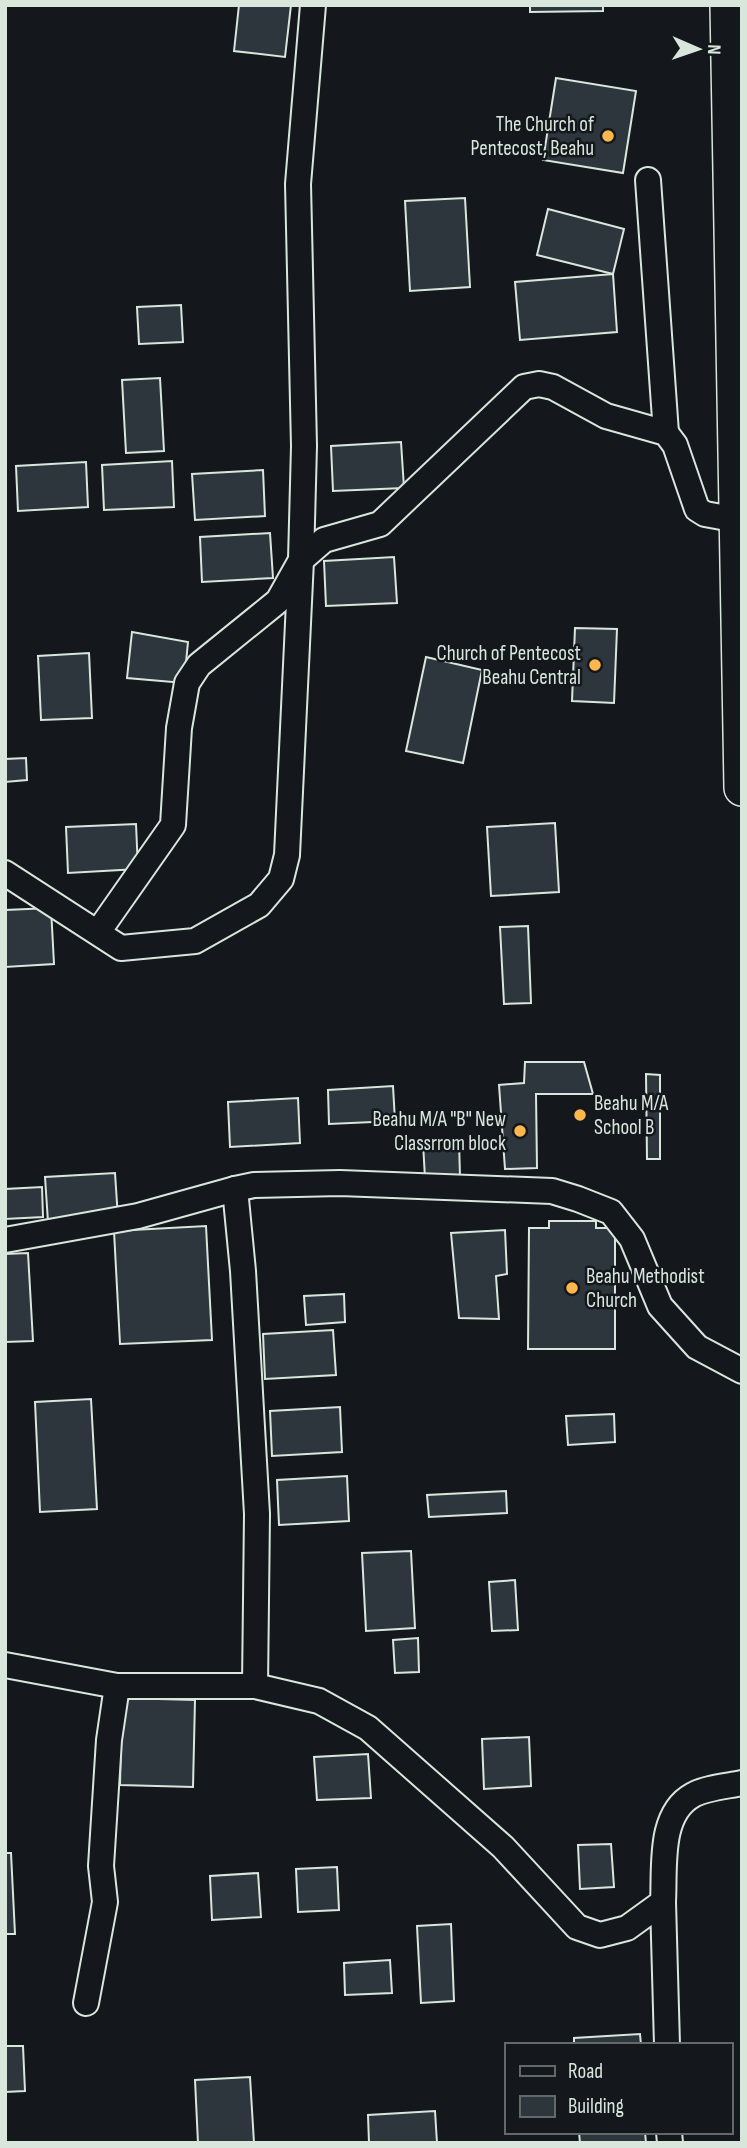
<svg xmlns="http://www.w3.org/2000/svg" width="747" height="2148" font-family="'Sofia Sans Condensed',sans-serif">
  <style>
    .building { fill: #2c363c; stroke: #d8e6dc; stroke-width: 2 }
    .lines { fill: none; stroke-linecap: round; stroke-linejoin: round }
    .minor-casing { stroke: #d8e6dc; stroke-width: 28 }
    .highway-casing { stroke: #d8e6dc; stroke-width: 38 }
    .minor { stroke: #14181c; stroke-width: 24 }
    .highway { stroke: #14181c; stroke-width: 35 }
    .poi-dot { fill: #ffb74d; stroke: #14181c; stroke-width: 2.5 }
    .labels { text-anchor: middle; stroke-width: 5; stroke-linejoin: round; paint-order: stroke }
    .poi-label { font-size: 21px; fill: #d8e6dc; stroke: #14181c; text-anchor: end }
  </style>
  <rect width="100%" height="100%" fill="#14181c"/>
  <g class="building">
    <polygon points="239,5 291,5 285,57 234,51"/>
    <polygon points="530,5 603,5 603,11 530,12"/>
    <polygon points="556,78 636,91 623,173 543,160"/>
    <polygon points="465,198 470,287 410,291 405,201"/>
    <polygon points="548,209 624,229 613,274 537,255"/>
    <polygon points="613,274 617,332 520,340 515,282"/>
    <polygon points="181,305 183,342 139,344 137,307"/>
    <polygon points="160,378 164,451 126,453 122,380"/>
    <polygon points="401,442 404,488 333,491 331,446"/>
    <polygon points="172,461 174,507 104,510 102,465"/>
    <polygon points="86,462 88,507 18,511 16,466"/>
    <polygon points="263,470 265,516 195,520 192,474"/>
    <polygon points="270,533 273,578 202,582 200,537"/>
    <polygon points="394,557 397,603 326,606 324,561"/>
    <polygon points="575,628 617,629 614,703 572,701"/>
    <polygon points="132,632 188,642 184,683 127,678"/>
    <polygon points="89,653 92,718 41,720 38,656"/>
    <polygon points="426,657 482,670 463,763 406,751"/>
    <polygon points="26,758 27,780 5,782 5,759"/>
    <polygon points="555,823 559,892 491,896 487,827"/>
    <polygon points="136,824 138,869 68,873 66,827"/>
    <polygon points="51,908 54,964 5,967 5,910"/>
    <polygon points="528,926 531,1003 504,1004 500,927"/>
    <polygon points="525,1062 584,1062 593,1094 536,1094 537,1168 505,1169 499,1085 524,1083"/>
    <polygon points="646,1074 660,1075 660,1159 647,1159"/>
    <polygon points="393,1086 395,1121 329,1124 328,1090"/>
    <polygon points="298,1098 300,1143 230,1147 228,1102"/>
    <polygon points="459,1141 460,1177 425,1178 423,1143"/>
    <polygon points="115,1173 118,1218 48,1222 45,1177"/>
    <polygon points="42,1187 43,1217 5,1219 5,1189"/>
    <polygon points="549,1221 596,1221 596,1228 615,1228 615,1349 528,1349 529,1228 549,1228"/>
    <polygon points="206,1226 212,1340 120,1344 114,1231"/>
    <polygon points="505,1230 507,1274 496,1276 499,1319 459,1318 451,1233"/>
    <polygon points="28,1253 33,1341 5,1342 5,1254"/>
    <polygon points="344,1294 345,1322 306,1325 304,1296"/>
    <polygon points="333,1330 336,1375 265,1379 263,1334"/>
    <polygon points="91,1399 97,1509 40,1512 35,1402"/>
    <polygon points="340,1407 342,1452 272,1456 270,1411"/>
    <polygon points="614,1414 615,1442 568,1445 566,1416"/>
    <polygon points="347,1476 349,1521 279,1525 277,1480"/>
    <polygon points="506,1491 507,1513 429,1517 427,1495"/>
    <polygon points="411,1551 415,1628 366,1631 362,1553"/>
    <polygon points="515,1580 518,1630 492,1631 489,1582"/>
    <polygon points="418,1638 419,1672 395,1673 393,1640"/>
    <polygon points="122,1698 195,1700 193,1787 120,1785"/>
    <polygon points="529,1737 531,1786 484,1789 482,1739"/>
    <polygon points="368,1754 371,1798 317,1800 314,1757"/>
    <polygon points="611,1844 614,1887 580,1889 578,1845"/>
    <polygon points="5,1853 11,1853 15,1934 5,1934"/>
    <polygon points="337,1867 339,1910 298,1912 296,1869"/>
    <polygon points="258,1873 261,1917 212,1920 210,1876"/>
    <polygon points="451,1924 454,2001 421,2003 417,1926"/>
    <polygon points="390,1960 392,1993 345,1995 344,1963"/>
    <polygon points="640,2034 641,2045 574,2045 574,2038"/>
    <polygon points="5,2046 23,2046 25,2091 5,2092"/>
    <polygon points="250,2077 254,2143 198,2143 195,2080"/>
    <polygon points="435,2111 437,2143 369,2143 368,2115"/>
    <polygon points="579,2132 645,2132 646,2143 580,2143"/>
  </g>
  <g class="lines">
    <g class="minor-casing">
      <g id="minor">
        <polyline points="648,180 666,433"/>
        <polyline points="5,873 121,948 195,941 259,905 281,879 287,855 301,560 304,446 298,184 313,5"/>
        <polyline points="98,932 173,825 179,728 187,683 199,665 278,601 301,560 324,540 380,524 524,387 539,384 553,387 606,416 666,433 675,445 697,509 705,514 738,520 742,519"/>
        <polyline points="235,1189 243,1271 257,1514 255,1686"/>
        <polyline points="5,1240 138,1216 235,1189 254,1185 340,1183 552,1191 578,1199 611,1212 632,1239 660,1306 697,1347 742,1371"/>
        <path d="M 5,1665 L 117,1686 L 255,1686 L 319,1701 L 368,1728 L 503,1847 L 577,1927 L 600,1935 L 627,1928 L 663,1902 C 665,1868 658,1814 693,1795 C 705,1788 728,1786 742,1783"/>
        <polyline points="663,1902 667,2045"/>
        <polyline points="86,2003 105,1902 101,1866 109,1740 117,1686"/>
        <polyline points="669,2132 670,2143"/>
      </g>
    </g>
    <g class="highway-casing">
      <polyline id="highway" points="728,5 742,788"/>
    </g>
    <use href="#minor" class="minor"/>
    <use href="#highway" class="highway"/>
  </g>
  <g class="poi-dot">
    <circle cx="608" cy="136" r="7"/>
    <circle cx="595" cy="665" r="7"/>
    <circle cx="580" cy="1115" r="7"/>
    <circle cx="520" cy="1131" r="7"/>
    <circle cx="572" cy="1288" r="7"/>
  </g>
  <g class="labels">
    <g class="poi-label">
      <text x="594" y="131">The Church of<tspan x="594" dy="24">Pentecost, Beahu</tspan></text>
      <text x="581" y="660">Church of Pentecost<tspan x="581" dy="24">Beahu Central</tspan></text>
      <text x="594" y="1110" text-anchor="start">Beahu M/A<tspan x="594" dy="24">School B</tspan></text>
      <text x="506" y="1126">Beahu M/A "B" New<tspan x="506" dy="24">Classrrom block</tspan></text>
      <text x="586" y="1283" text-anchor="start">Beahu Methodist<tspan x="586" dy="24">Church</tspan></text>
    </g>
  </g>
  <rect width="747" height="2148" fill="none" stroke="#d8e6dc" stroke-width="14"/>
  <rect x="505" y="2043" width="228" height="91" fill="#14181c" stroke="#626a69" stroke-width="2"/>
  <rect x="520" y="2066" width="35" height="10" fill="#14181c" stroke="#626a69" stroke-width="2"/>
  <text x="568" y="2078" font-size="21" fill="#d8e6dc">Road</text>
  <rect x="520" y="2096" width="35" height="21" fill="#2c363c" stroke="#626a69" stroke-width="2"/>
  <text x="568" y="2113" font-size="21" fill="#d8e6dc">Building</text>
  <g transform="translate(698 49) rotate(92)" stroke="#14181c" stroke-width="5" paint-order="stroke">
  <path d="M0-5L12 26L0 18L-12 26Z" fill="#d8e6dc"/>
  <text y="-10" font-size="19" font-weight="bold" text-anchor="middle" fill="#d8e6dc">N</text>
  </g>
</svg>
